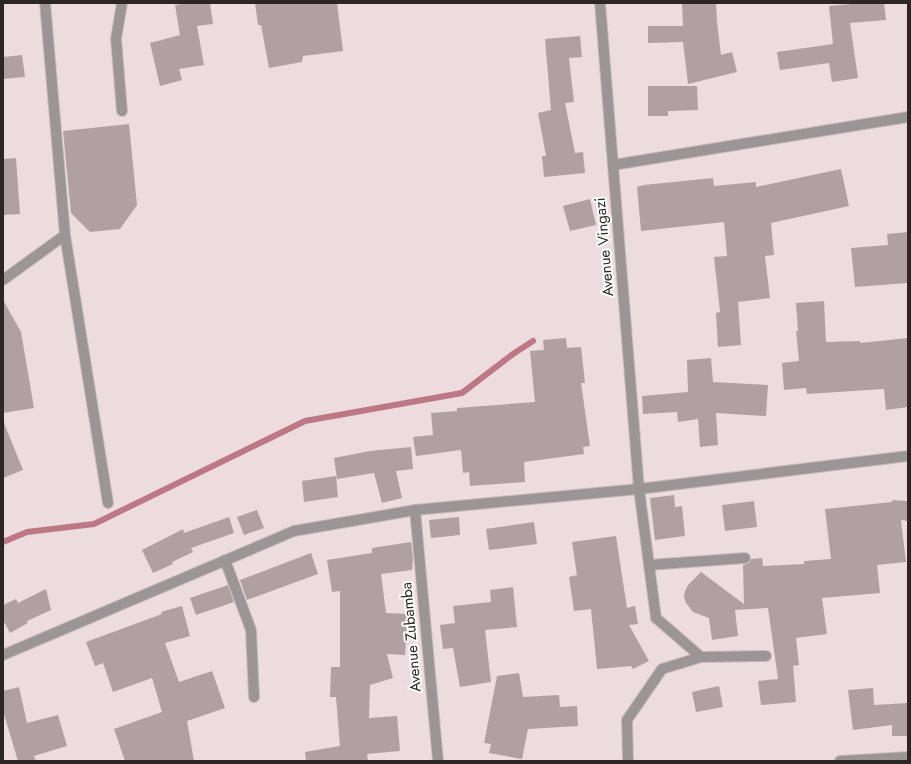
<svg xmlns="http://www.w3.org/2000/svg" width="911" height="764" font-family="Jost,sans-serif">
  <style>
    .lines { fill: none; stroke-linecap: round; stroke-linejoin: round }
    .stream { stroke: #be7784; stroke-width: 6 }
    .building { fill: #b0a0a2 }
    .service-casing { stroke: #cabbbd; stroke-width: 12 }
    .minor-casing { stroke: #cabbbd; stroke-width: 12 }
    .service { stroke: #9c9596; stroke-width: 10 }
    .minor { stroke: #9c9596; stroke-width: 10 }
    .labels { text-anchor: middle; stroke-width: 4; stroke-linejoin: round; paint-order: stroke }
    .street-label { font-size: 15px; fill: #2c2626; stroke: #fff }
  </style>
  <rect width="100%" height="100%" fill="#eddcde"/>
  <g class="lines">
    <polyline class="stream" points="3,542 27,532 94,524 305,421 462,393 513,354 533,341"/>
  </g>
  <g class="building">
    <polygon points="189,3 210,3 213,24 197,26 204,65 179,69 182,80 160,86 150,43 180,35 175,5"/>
    <polygon points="255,3 337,3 343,51 303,56 302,62 269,68 261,25 258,25"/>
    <polygon points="682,3 716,3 717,22 721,55 732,52 737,72 688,84 683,42 648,43 648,26 683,26"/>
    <polygon points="861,3 884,3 886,20 850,23 858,78 832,82 829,63 780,70 777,52 833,44 829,6"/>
    <polygon points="580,36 582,57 569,58 574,102 565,103 575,153 583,152 585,173 544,177 542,156 546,156 538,113 551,110 545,39"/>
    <polygon points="22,55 25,77 3,79 3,57"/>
    <polygon points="648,86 697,86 698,110 668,111 668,116 648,116"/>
    <polygon points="129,124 137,205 120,229 90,232 71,213 63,131"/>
    <polygon points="16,158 20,214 3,215 3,159"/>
    <polygon points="841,169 849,206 771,223 774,255 765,256 770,298 738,302 741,345 718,347 716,313 720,312 714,257 727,256 724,222 641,231 637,187 644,185 713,178 714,186 756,182 756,187"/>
    <polygon points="590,199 596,225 570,231 563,206"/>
    <polygon points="908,232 908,283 855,287 851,248 888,245 887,234"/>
    <polygon points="3,300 21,332 34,408 3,413"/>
    <polygon points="824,301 826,342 860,341 860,343 908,338 908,407 886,410 884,389 807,394 806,388 784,390 782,363 799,361 796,331 798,331 796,303"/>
    <polygon points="566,338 567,348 581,347 585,383 581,383 590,446 583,447 584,454 524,462 525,482 470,486 469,472 463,473 461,450 416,456 413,437 433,435 431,413 457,411 457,408 535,402 530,351 544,350 543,340"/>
    <polygon points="711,358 713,382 768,385 766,416 716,413 718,445 700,447 698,419 678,422 677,412 643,414 642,396 688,392 687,360"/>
    <polygon points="3,423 4,423 23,470 3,478"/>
    <polygon points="411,447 413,469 396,471 402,498 382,503 374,473 337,479 334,458 370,451"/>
    <polygon points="336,476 338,497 304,502 302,481"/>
    <polygon points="674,495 675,507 682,506 685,536 655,540 650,498"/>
    <polygon points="892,500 908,501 908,521 901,520 906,562 877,565 880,593 822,598 827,634 796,638 799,665 793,666 796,702 761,705 758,681 778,679 768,608 735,610 738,636 712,640 709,618 693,612 686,603 684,597 685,591 688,585 701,572 744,604 743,565 749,563 751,559 762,558 763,566 804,564 804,561 831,559 825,509 892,502"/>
    <polygon points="754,501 757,527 725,531 722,505"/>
    <polygon points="257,510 264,528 244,535 237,517"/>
    <polygon points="229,517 234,533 191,548 193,552 172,562 173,564 153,573 142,550 183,529 184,533"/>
    <polygon points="459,517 460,535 431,538 429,520"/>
    <polygon points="534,522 537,544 489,550 486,529"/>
    <polygon points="616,536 627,608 635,606 638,624 629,625 649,661 633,669 631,666 597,669 591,609 574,611 569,577 577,575 572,542"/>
    <polygon points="411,542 413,558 412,570 381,574 386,613 408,614 405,655 387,654 393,678 370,685 369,718 397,716 400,751 367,754 368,761 306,761 305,752 340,746 336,697 330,697 331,667 340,667 340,591 332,592 327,560 372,553 372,548"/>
    <polygon points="311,553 318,574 247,600 240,580"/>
    <polygon points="228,585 234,602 196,615 190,598"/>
    <polygon points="513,587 517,627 485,630 491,682 460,687 453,648 443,649 440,625 455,623 453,606 491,602 490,590"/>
    <polygon points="46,589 51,610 27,621 28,623 10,633 3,620 3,605 16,599 18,603"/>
    <polygon points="182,606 190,636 165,643 179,682 212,671 225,708 187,721 194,761 125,761 114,729 162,712 152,678 113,692 103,663 95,666 86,642 162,614 161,612"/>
    <polygon points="519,673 523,697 559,695 560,707 577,706 578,726 528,729 522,759 489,753 491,744 484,743 497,676"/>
    <polygon points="719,686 723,707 696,712 692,692"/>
    <polygon points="19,687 27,723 58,715 67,746 34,756 36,761 18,761 3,711 3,691"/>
    <polygon points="873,688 874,705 908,703 908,736 892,736 892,725 853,730 848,690"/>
  </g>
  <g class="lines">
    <g class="service-casing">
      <g id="service">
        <polyline points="122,111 116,39 122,3"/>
        <polyline points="225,560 251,630 254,697"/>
        <polyline points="649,565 745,558"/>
        <polyline points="656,618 701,657 766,656"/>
        <polyline points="628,761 627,720 662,669 701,657"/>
      </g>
    </g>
    <g class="minor-casing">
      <g id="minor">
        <polyline points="45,3 65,235 108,503"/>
        <polyline points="600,3 639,489 656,618"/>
        <polyline points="613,165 908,117"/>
        <polyline points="3,280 65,235"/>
        <polyline points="415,510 438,761"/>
        <polyline points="3,655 294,531 415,510 639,489 908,456"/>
        <polyline points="840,761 908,757"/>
      </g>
    </g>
    <use href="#service" class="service"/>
    <use href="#minor" class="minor"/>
  </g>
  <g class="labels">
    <g class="street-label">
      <text transform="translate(604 247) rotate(-95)" y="5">Avenue Vingazi</text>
      <text transform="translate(411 637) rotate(-95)" y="5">Avenue Zubamba</text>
    </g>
  </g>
  <rect width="911" height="764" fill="none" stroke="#2c2626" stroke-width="8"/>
</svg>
